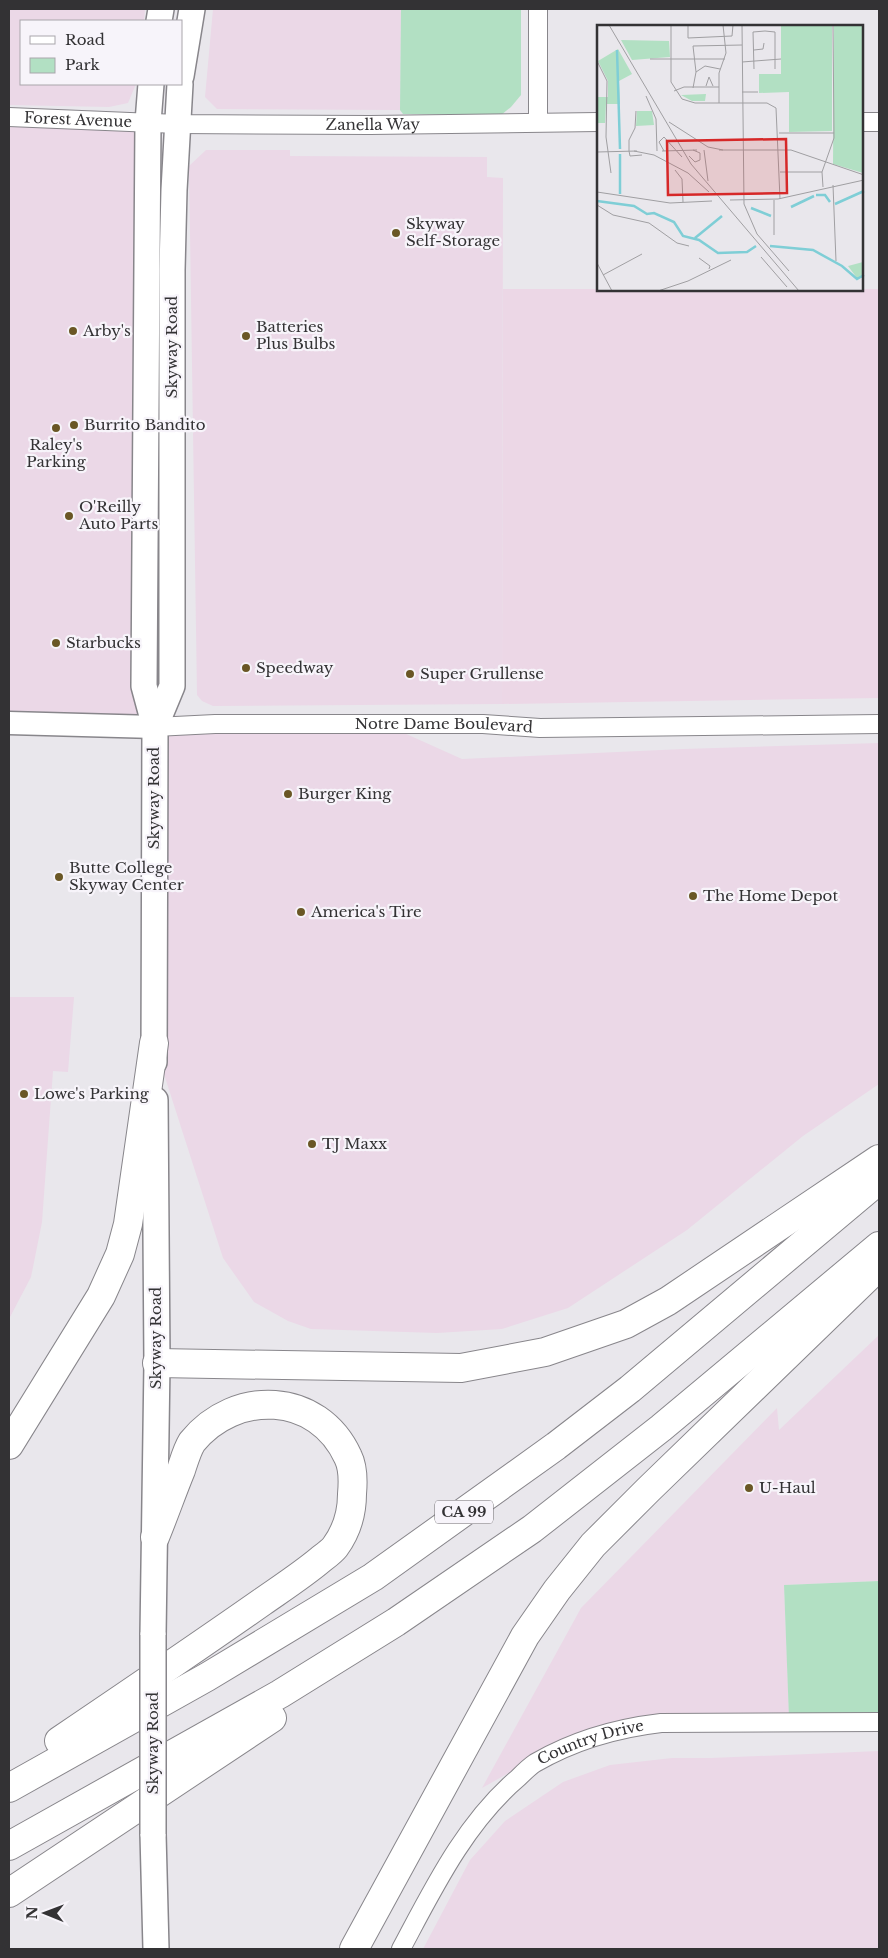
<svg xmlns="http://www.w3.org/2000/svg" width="888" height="1958" font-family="'Libre Baskerville',serif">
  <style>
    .commercial { fill: #ebd8e7 }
    .industrial { fill: #ecd7e6 }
    .green { fill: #b2e0c3 }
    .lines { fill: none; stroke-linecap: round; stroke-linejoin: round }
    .minor-casing { stroke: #88868b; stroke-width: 20 }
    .tertiary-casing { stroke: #88868b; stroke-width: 25 }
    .secondary-casing { stroke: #88868b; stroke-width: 28 }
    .motorway-casing { stroke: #88868b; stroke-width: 30 }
    .minor { stroke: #fff; stroke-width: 18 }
    .tertiary { stroke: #fff; stroke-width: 22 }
    .secondary { stroke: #fff; stroke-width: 25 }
    .motorway { stroke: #fff; stroke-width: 28 }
    .secondary-bridge-casing { stroke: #88868b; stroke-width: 28; stroke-linecap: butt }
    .secondary-bridge { stroke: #fff; stroke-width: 25 }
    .poi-dot { fill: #6a5725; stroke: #f7f4fa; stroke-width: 2 }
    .labels { text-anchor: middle; stroke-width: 4.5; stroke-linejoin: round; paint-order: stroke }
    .shield { fill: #f7f4fa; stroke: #6e6c6f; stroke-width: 1 }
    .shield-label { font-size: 14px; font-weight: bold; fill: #333234 }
    .street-label { font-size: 15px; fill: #333234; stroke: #f7f4fa }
    .poi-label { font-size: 15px; fill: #333234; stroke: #f7f4fa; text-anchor: start }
    .inset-river { fill: none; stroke: #7fced6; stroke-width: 2.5 }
    .inset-road { fill: none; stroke: #a09fa2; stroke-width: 1 }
    .view { fill: #d62828; fill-opacity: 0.15; stroke: #d62828; stroke-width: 2.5 }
    .inset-edge { fill: none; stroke: #333234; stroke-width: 2.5 }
  </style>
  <rect width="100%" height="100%" fill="#e9e7ec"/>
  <g class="commercial">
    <polygon points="9,9 145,9 144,21 21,21 21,84 136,84 128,103 109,107 9,105"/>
    <polygon points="213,9 401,9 400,110 217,109 205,97"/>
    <polygon points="9,117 148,122 155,726 384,724 462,759 683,749 879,743 879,1084 803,1136 687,1230 568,1308 502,1329 437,1333 311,1329 288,1321 254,1302 223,1258 154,1043 155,727 9,723"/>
    <polygon points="206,150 290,150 290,156 487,157 487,177 503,178 502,704 213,706 202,701 197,695 189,166"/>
    <polygon points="9,997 74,997 68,1072 53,1071 42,1222 31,1277 9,1319"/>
    <polygon points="879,1335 879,1581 784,1585 789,1713 657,1716 555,1747 482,1788 581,1608 777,1408 779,1430"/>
    <polygon points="879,1751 879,1949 423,1949 470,1860 505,1821 563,1782 610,1765 672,1758 711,1758"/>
  </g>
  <polygon class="industrial" points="503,289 879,289 879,698 502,704"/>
  <g class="green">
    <polygon points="401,9 521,9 521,95 511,107 501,115 403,114 400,110"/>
    <polygon points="879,1581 879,1716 789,1718 784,1585"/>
  </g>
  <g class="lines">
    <g class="minor-casing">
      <g id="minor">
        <polyline points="538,9 538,122"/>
        <path id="s1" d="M 9,117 L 178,124 L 370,125 L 598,122"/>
        <polyline points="862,122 879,122"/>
        <path id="s2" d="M 155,727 L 215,724 L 483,724 L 540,728 L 879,724"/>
        <path id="s3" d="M 401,1949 C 433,1889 465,1823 518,1778 C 523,1773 529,1767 535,1763 C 573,1741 618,1728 661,1723 L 879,1722"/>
      </g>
    </g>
    <g class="tertiary-casing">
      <polyline id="tertiary" points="9,723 155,727"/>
    </g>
    <g class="secondary-casing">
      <g id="secondary">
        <polyline points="159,21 161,9"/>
        <polyline points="181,76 192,9"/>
        <polyline points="151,84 148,122 144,686 155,727 154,1062"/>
        <polyline points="155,727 172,686 172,270 174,190 180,84"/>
        <polyline points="153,1635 157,1363 155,1100"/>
        <polyline points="153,1834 156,1949"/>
      </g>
    </g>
    <g class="motorway-casing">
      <g id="motorway">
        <polyline points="157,1363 461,1368 545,1352 626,1324 668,1301 879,1159"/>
        <polyline points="9,1445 101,1296 120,1254 128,1224 154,1043"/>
        <path d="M 59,1741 C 127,1695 195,1649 262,1602 C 282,1588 302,1575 320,1560 C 325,1556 331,1552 335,1547 C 346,1532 352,1513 352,1494 C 353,1483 353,1467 348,1457 C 318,1391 235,1389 192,1442 C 187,1450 184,1461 181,1470 C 172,1492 164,1515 155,1537"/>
        <polyline points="9,1788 207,1677 373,1577 556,1446 630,1389 879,1180"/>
        <polyline points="9,1846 280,1694 396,1622 532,1529 661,1428 879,1246"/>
        <polyline points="9,1893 272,1718"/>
        <polyline points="354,1949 525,1636 557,1590 593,1545 649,1489 871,1274"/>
      </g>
    </g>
    <use href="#minor" class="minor"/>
    <use href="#tertiary" class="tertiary"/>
    <use href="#secondary" class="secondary"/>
    <use href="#motorway" class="motorway"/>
    <g class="secondary-bridge-casing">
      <polyline id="secondary-bridge" points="153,1834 153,1635"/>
    </g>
    <use href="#secondary-bridge" class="secondary-bridge"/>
  </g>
  <g class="poi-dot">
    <circle cx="396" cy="233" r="5"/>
    <circle cx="73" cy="331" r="5"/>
    <circle cx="246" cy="336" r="5"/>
    <circle cx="74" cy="425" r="5"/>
    <circle cx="56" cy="428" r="5"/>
    <circle cx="69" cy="516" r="5"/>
    <circle cx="56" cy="643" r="5"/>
    <circle cx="246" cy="668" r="5"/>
    <circle cx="410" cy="674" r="5"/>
    <circle cx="288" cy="794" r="5"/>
    <circle cx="59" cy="877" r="5"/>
    <circle cx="693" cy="896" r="5"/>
    <circle cx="301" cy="912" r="5"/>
    <circle cx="24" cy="1094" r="5"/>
    <circle cx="312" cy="1144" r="5"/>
    <circle cx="749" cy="1488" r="5"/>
  </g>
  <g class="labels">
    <rect class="shield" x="435" y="1500.5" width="58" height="23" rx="4"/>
    <g class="shield-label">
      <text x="464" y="1517">CA 99</text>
    </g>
    <g class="street-label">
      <text dy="5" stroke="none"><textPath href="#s1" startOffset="69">Forest Avenue</textPath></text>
      <text dy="5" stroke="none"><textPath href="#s1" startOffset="364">Zanella Way</textPath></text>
      <text transform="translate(172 347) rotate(-90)" y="5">Skyway Road</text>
      <text dy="5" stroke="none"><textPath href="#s2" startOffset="289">Notre Dame Boulevard</textPath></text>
      <text transform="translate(154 798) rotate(-90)" y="5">Skyway Road</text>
      <text transform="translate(156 1338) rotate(-90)" y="5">Skyway Road</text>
      <text transform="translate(153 1743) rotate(-90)" y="5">Skyway Road</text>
      <text dy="5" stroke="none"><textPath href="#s3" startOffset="291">Country Drive</textPath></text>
    </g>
    <g class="poi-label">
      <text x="406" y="229">Skyway<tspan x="406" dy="17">Self-Storage</tspan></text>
      <text x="256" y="332">Batteries<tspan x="256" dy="17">Plus Bulbs</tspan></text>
      <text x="83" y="336">Arby's</text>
      <text x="84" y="430">Burrito Bandito</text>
      <text x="56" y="450" text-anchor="middle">Raley's<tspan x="56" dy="17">Parking</tspan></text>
      <text x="79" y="512">O'Reilly<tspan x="79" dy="17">Auto Parts</tspan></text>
      <text x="66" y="648">Starbucks</text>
      <text x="256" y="673">Speedway</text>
      <text x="420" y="679">Super Grullense</text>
      <text x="298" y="799">Burger King</text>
      <text x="69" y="873">Butte College<tspan x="69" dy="17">Skyway Center</tspan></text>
      <text x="703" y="901">The Home Depot</text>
      <text x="311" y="917">America's Tire</text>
      <text x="34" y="1099">Lowe's Parking</text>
      <text x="322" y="1149">TJ Maxx</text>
      <text x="759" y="1493">U-Haul</text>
    </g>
  </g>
  <g transform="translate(597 25)">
    <rect width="266" height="266" fill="#e9e7ec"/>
    <path d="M 235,0 L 235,106 L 192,107 L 192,67 L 162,68 L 162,49 L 184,49 L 184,1 ZM 237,0 L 266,0 L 266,148 L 236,139 ZM 24,15 L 72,16 L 73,32 L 35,35 ZM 21,24 L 35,49 L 22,56 L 23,79 L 9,79 L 8,98 L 0,98 L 0,72 L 11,72 L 11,56 L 1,36 ZM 109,69 L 108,76 L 95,76 L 84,70 ZM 40,86 L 55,86 L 57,100 L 39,101 ZM 266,237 L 266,253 L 260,253 L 251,241 Z" fill="#b2e0c3"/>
    <path class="inset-river" d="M 20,25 L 23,124M 23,169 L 23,129M 219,170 L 228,170 L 233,177M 0,176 L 37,181 L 50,189 L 57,188 L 77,197 L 86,211 L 102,215 L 121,228 L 150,227 L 159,221M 238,179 L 267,166M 194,182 L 217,171M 154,183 L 174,191M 98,213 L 125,191M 173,221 L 216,225 L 245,241 L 260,254 L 267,250"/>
    <path class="inset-road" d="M 12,0 L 94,139 L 202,266M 74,0 L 74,57 L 85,74 L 98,78 L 170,78 L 179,83 L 183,174M 91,0 L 91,13 L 135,11 L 136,0M 145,0 L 147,179 L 160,209 L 192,246M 157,25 L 166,24 L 167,18M 53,34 L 128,34M 0,36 L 10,56 L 9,112 L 14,148M 145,37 L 184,34M 157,44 L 156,7 L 168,6 L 178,7 L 178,44M 99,47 L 96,21 L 145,20M 109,61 L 112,52 L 116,61M 96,63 L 99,47 L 108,41 L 123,44M 77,66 L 87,62 L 122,62M 145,67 L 161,67M 49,71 L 59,94 L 60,126M 122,78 L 122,48 L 129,28 L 126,0M 39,86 L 38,103 L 32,115 L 32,126 L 33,131 L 45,130M 72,97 L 111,122 L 126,125M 182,108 L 237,108M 107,125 L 111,156M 122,125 L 194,125 L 267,150M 37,126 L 57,130 L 91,148 L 112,167M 65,126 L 100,125M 67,126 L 62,117 L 67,112 L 85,132M 0,127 L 40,126M 92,131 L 98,137 L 103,135 L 103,128 L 96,125M 78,145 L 85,154 L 86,177M 183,147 L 225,147M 236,160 L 239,236M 226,162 L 225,147 L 237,113 L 236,0M 0,167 L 73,178 L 115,176M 133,175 L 181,174 L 267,155M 177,175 L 177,210M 0,180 L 16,190 L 52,198 L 80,218 L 92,221M 164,232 L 190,262M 102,233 L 113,241 L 112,244M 0,238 L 15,266M 6,250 L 45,229M 61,266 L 91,256 L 134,235"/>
    <path class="view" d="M 189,114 L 190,168 L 71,170 L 70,116 Z"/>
    <rect width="266" height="266" class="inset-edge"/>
  </g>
  <rect width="888" height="1958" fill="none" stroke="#333234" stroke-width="20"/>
  <rect x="20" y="20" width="162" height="65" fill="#f7f4fa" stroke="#a9a6ab"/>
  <rect x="30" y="36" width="25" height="8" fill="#ffffff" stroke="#a9a6ab"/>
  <text x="65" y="45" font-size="15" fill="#333234">Road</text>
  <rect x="30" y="58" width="25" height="15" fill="#b2e0c3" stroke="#a9a6ab"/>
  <text x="65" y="70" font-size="15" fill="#333234">Park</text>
  <g transform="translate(45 1913) rotate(271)" stroke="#f7f4fa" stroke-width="4" paint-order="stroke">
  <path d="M0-4L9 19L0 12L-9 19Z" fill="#333234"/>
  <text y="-8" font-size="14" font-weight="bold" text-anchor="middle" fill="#333234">N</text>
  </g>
</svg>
